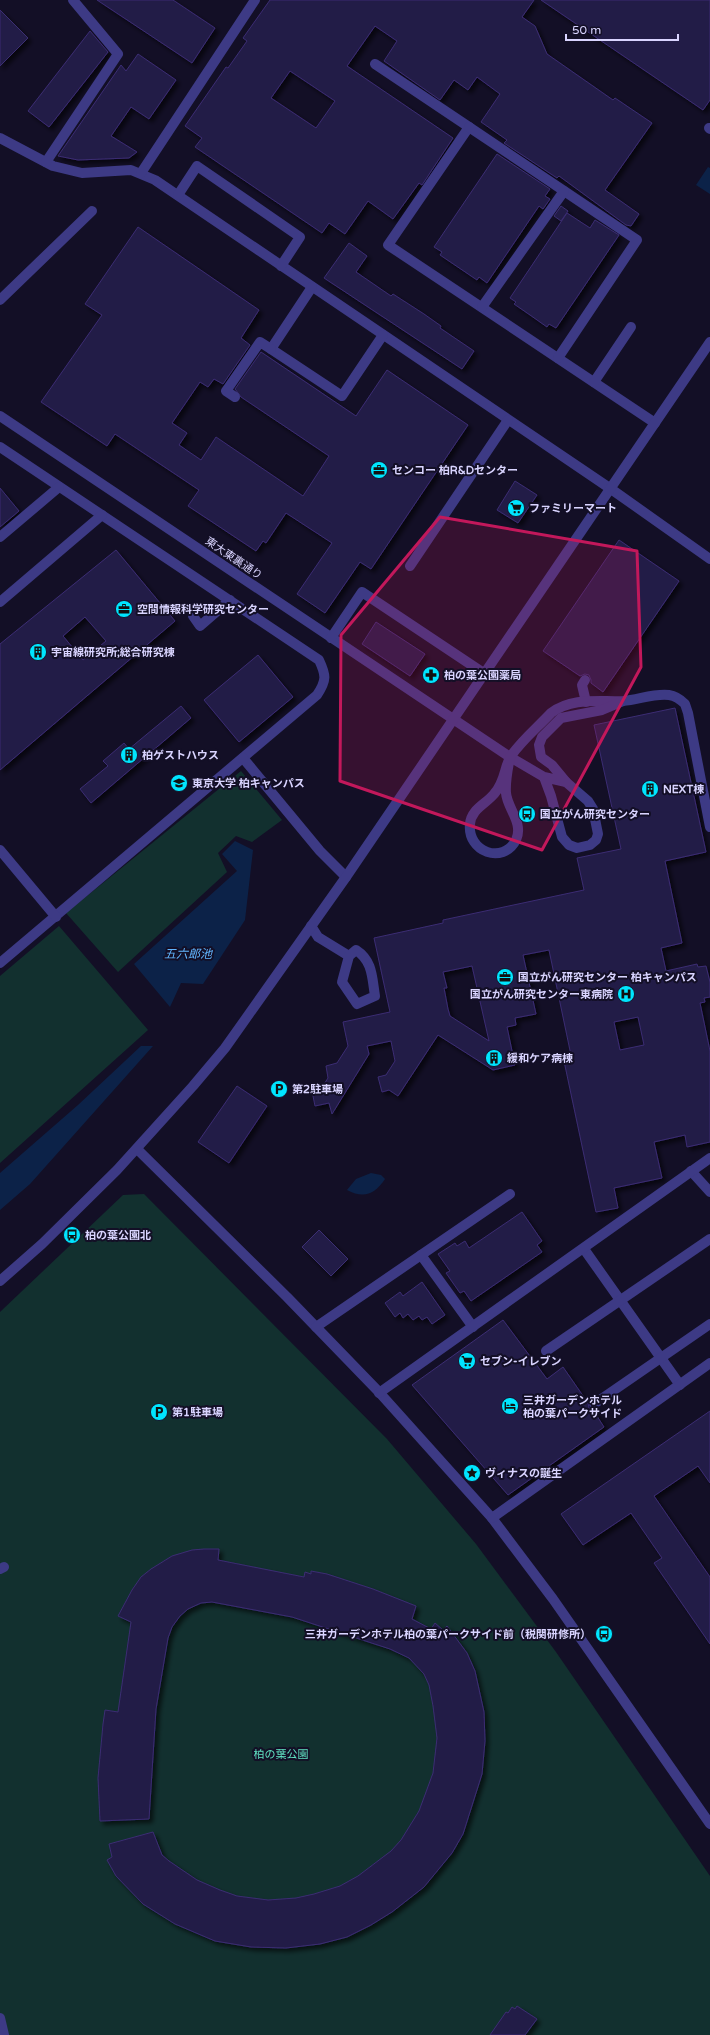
<svg xmlns="http://www.w3.org/2000/svg" width="710" height="2035" font-family="'Varela Round','Noto Sans JP',sans-serif">
  <style>
    .green { fill: #12302f }
    .water { fill: #0c2248 }
    .building { fill: #241b47; stroke: #3b2d73; fill-rule: evenodd; filter: url(#shadow) }
    .lines { fill: none; stroke-linecap: round; stroke-linejoin: round }
    .minor { stroke: #3d3a85; stroke-width: 10 }
    .marked { fill: #c2185b; fill-opacity: 0.2; stroke: #c2185b; stroke-width: 3; stroke-linejoin: round }
    .labels { text-anchor: middle; stroke-width: 4; stroke-linejoin: round; paint-order: stroke }
    .poi-label { font-size: 11px; font-weight: bold; fill: #d9d4ff; stroke: #130f26; text-anchor: start }
    .street-label { font-size: 11px; fill: #d9d4ff; stroke: #130f26 }
    .park-label { font-size: 11px; fill: #5fe0c0; stroke: #130f26 }
    .water-label { font-size: 12px; font-style: italic; fill: #62b6ff; stroke: #130f26 }
  </style>
  <defs>
    <filter id="shadow"><feDropShadow dx="3.5" dy="3.5" stdDeviation="2" flood-color="#0009"/></filter>
  </defs>
  <rect width="100%" height="100%" fill="#130f26"/>
  <g class="green">
    <polygon points="241,771 282,820 252,842 236,836 218,853 227,872 118,972 66,913"/>
    <polygon points="59,926 148,1030 0,1163 0,976"/>
    <polygon points="144,1194 387,1439 476,1544 556,1652 710,1876 710,2035 0,2035 0,1312 123,1195"/>
  </g>
  <g class="water">
    <polygon points="708,167 710,168 710,194 696,185"/>
    <polygon points="235,841 253,850 245,920 203,984 181,983 170,1007 134,964 237,871 222,854"/>
    <polygon points="141,1046 153,1046 30,1184 0,1210 0,1173 78,1105"/>
    <path d="M 371,1173 L 381,1175 L 385,1179 C 375,1194 364,1199 347,1190 L 356,1179 Z"/>
  </g>
  <g class="building">
    <polygon points="97,0 173,0 215,28 192,63"/>
    <path d="M 270,0 L 534,0 L 522,17 L 535,26 L 547,54 L 613,100 L 615,98 L 652,123 L 605,190 L 639,214 L 631,226 L 626,225 L 559,176 L 557,178 L 504,143 L 507,140 L 481,122 L 500,94 L 477,77 L 468,90 L 454,80 L 440,100 L 384,61 L 397,41 L 375,26 L 347,66 L 453,138 L 422,185 L 419,183 L 393,219 L 368,201 L 345,234 L 329,223 L 322,233 L 195,147 L 202,138 L 185,126 L 226,67 L 228,68 L 247,41 L 243,38 ZM 290,71 L 335,101 L 316,128 L 271,98 Z"/>
    <polygon points="541,0 710,0 710,100 703,110"/>
    <polygon points="0,10 28,38 0,66"/>
    <polygon points="90,31 108,52 49,127 28,111"/>
    <polygon points="138,54 176,80 149,119 131,107 111,136 137,152 129,158 78,160 58,156 121,65 126,71"/>
    <polygon points="497,154 550,189 545,196 550,199 543,209 539,206 487,283 479,277 477,280 440,255 442,252 434,247"/>
    <polygon points="561,206 568,211 561,221 554,216"/>
    <polygon points="567,213 590,228 595,220 619,235 556,328 549,324 547,327 530,315 514,304 516,302 510,298"/>
    <polygon points="138,227 259,310 241,338 250,345 223,384 214,379 208,387 200,382 172,423 187,433 179,445 201,460 216,437 303,496 329,456 241,397 235,389 261,352 356,416 387,370 468,425 371,569 360,562 325,613 297,594 332,543 286,513 266,543 263,541 256,551 188,506 199,490 115,434 107,446 41,402 102,315 85,304"/>
    <polygon points="349,243 367,256 356,272 391,296 393,294 424,314 441,326 440,328 474,351 462,369 324,278"/>
    <polygon points="515,481 537,495 518,523 497,510"/>
    <polygon points="0,488 19,511 0,527"/>
    <polygon points="619,540 679,581 603,692 591,683 591,680 589,675 585,674 580,676 543,651"/>
    <path d="M 116,550 L 175,621 L 0,770 L 0,644 ZM 85,617 L 106,641 L 83,660 L 63,636 Z"/>
    <polygon points="376,622 425,654 410,676 362,644"/>
    <polygon points="258,655 293,697 239,742 204,700"/>
    <polygon points="181,706 191,718 91,803 80,789 108,766 103,761 124,743 129,749"/>
    <path d="M 675,708 L 706,852 L 665,861 L 682,943 L 661,948 L 666,971 L 697,964 L 698,967 L 706,966 L 710,982 L 710,997 L 704,998 L 705,1002 L 700,1003 L 710,1051 L 710,1142 L 687,1147 L 685,1135 L 654,1142 L 662,1178 L 614,1188 L 618,1208 L 596,1212 L 564,1061 L 572,1060 L 549,950 L 523,955 L 536,1014 L 515,1018 L 516,1025 L 507,1027 L 515,1065 L 493,1070 L 438,1035 L 398,1096 L 389,1090 L 382,1092 L 378,1077 L 386,1075 L 395,1061 L 391,1041 L 367,1046 L 369,1054 L 332,1114 L 329,1103 L 315,1106 L 312,1091 L 321,1089 L 328,1078 L 326,1066 L 337,1063 L 348,1046 L 343,1022 L 390,1012 L 374,938 L 443,923 L 443,920 L 584,890 L 577,858 L 621,849 L 594,725 ZM 472,966 L 489,1041 L 450,1016 L 448,1009 L 444,988 L 447,988 L 443,972 ZM 638,1017 L 644,1045 L 620,1050 L 614,1022 Z"/>
    <polygon points="237,1086 267,1106 229,1163 198,1142"/>
    <polygon points="522,1212 542,1241 537,1245 542,1252 471,1301 464,1291 460,1293 446,1273 450,1271 438,1254 455,1243 457,1246 465,1241 469,1248"/>
    <polygon points="319,1230 348,1259 331,1276 302,1247"/>
    <polygon points="422,1282 445,1315 432,1324 427,1317 422,1320 419,1316 413,1320 408,1314 403,1318 400,1313 395,1317 385,1303 400,1292 403,1296"/>
    <polygon points="503,1320 547,1379 563,1367 588,1403 589,1408 593,1410 604,1427 508,1495 412,1385"/>
    <polygon points="710,1411 710,1483 698,1466 654,1496 710,1577 710,1644 654,1563 662,1558 631,1513 583,1545 561,1514"/>
    <polygon points="204,1549 219,1549 218,1560 304,1577 305,1572 311,1574 311,1571 327,1574 373,1589 416,1606 412,1619 431,1629 435,1623 443,1630 447,1626 467,1653 475,1671 484,1712 485,1741 482,1774 463,1834 452,1853 424,1887 392,1912 371,1925 347,1937 320,1944 286,1948 251,1947 215,1941 175,1924 143,1904 116,1876 107,1860 112,1857 109,1844 153,1832 162,1855 169,1861 197,1880 220,1890 237,1896 268,1900 296,1898 314,1894 340,1886 358,1876 391,1851 401,1840 419,1811 433,1773 437,1738 433,1706 429,1685 424,1674 409,1658 390,1649 292,1617 212,1602 201,1603 188,1609 180,1616 172,1627 168,1638 156,1709 149,1819 100,1821 98,1778 103,1724 105,1710 118,1712 131,1622 118,1616 132,1590 141,1577 151,1569 172,1556 192,1550"/>
    <polygon points="517,2006 537,2019 525,2035 490,2035 506,2012 508,2013 512,2007 515,2009"/>
  </g>
  <g class="lines">
    <g class="minor">
      <polyline points="375,64 469,127 388,245 655,423"/>
      <polyline points="469,127 637,240 558,358"/>
      <polyline points="709,128 710,129"/>
      <polyline points="0,138 53,166 82,173 131,170 155,180 611,489 710,559"/>
      <polyline points="46,162 118,54 73,0"/>
      <polyline points="141,173 255,0"/>
      <polyline points="178,195 197,166 300,237 281,266"/>
      <polyline points="312,287 271,349 342,396 383,335"/>
      <polyline points="0,300 92,211"/>
      <polyline points="482,307 564,191"/>
      <polyline points="594,382 631,327"/>
      <polyline points="235,397 226,391 260,342 271,349"/>
      <polyline points="0,416 510,757 544,777 566,782 588,801 593,809 598,834 596,840 590,845 577,848 569,845 562,837 551,796 544,777"/>
      <path d="M 0,447 L 319,660 C 326,675 327,680 317,695 L 0,963"/>
      <polyline points="0,537 59,487"/>
      <polyline points="410,566 508,420"/>
      <polyline points="0,602 102,515"/>
      <polyline points="193,616 200,626 230,600"/>
      <polyline points="331,638 362,592 485,674"/>
      <polyline points="585,680 582,685 586,702"/>
      <path d="M 510,757 C 508,768 505,781 506,793 C 507,808 524,823 516,840 C 503,865 467,852 470,824 C 471,809 486,804 494,794 C 506,781 504,766 511,756 C 522,740 538,727 551,713 C 572,697 599,702 623,701 C 638,700 654,693 669,695 C 676,696 681,700 685,704 L 688,713 L 710,827"/>
      <polyline points="243,758 320,851 346,877"/>
      <polyline points="566,782 552,765 541,757 539,745 542,737 561,718 602,710 621,702"/>
      <polyline points="0,850 56,917"/>
      <polyline points="311,926 318,937 349,956"/>
      <path d="M 356,950 C 373,961 372,978 375,996 L 357,1004 L 342,982 L 349,956 Z"/>
      <polyline points="137,1149 287,1297 378,1391 492,1518 553,1599 710,1824"/>
      <polyline points="691,1171 710,1192"/>
      <polyline points="584,1249 680,1385"/>
      <polyline points="421,1255 473,1327"/>
      <polyline points="0,1281 42,1244 117,1170 193,1086 225,1048 346,877 710,342"/>
      <polyline points="316,1327 510,1194"/>
      <polyline points="546,1351 710,1239"/>
      <polyline points="379,1393 710,1158"/>
      <polyline points="594,1404 710,1324"/>
      <polyline points="492,1518 710,1363"/>
      <polyline points="0,1569 4,1567"/>
      <polyline points="0,2018 4,2035"/>
    </g>
  </g>
  <path class="marked" d="M 440,517 L 637,551 L 641,667 L 542,850 L 340,781 L 341,635 Z"/>
  <defs>
    <g id="office-disc" transform="scale(0.9)"><circle r="9.5" fill="#00e5ff" stroke="#130f26"/><path d="M-6-3h4V-5.5h4V-3h4V5H-6ZM-1-4.5V-3h2v-1.5ZM-6 0V1H6V0Z" fill="#111"/></g>
    <g id="supermarket-disc" transform="scale(0.9)"><circle r="9.5" fill="#00e5ff" stroke="#130f26"/><path d="M-6-5.5h2.5l.6 2H6L4.5 2H-2.5L-4.4-4H-6ZM-1.5 3.2a1.3 1.3 0 1 0 .1 0ZM3 3.2a1.3 1.3 0 1 0 .1 0Z" fill="#111"/></g>
    <g id="building-disc" transform="scale(0.9)"><circle r="9.5" fill="#00e5ff" stroke="#130f26"/><path d="M-4-6H4V6H1V3H-1V6H-4ZM-2.5-4.3h1.7v1.8h-1.7ZM.8-4.3h1.7v1.8H.8ZM-2.5-1h1.7V.8h-1.7ZM.8-1h1.7V.8H.8Z" fill="#111"/></g>
    <g id="pharmacy-disc" transform="scale(0.9)"><circle r="9.5" fill="#00e5ff" stroke="#130f26"/><path d="M-2-6h4v4h4v4h-4v4h-4v-4h-4v-4h4Z" fill="#111"/></g>
    <g id="university-disc" transform="scale(0.9)"><circle r="9.5" fill="#00e5ff" stroke="#130f26"/><path d="M0-5L7-2L0 1L-7-2ZM-4 1L0 2.5L4 1V4Q0 6-4 4Z" fill="#111"/></g>
    <g id="bus-disc" transform="scale(0.9)"><circle r="9.5" fill="#00e5ff" stroke="#130f26"/><path d="M-5-6H5V4H4V6H2V4H-2V6H-4V4H-5ZM-3.5-4V0h7V-4ZM-3.5 1.2v1.5H-2V1.2ZM2 1.2v1.5H3.5V1.2Z" fill="#111"/></g>
    <g id="hospital-disc" transform="scale(0.9)"><circle r="9.5" fill="#00e5ff" stroke="#130f26"/><path d="M-5-5h3v3.5h4V-5h3V5h-3V1.5h-4V5h-3Z" fill="#111"/></g>
    <g id="parking-disc" transform="scale(0.9)"><circle r="9.5" fill="#00e5ff" stroke="#130f26"/><path d="M-3.5-5.5H1a3.5 3.5 0 0 1 0 7H-1V5.5H-3.5ZM-1-3.4V-.6H.8a1.4 1.4 0 0 0 0-2.8Z" fill="#111"/></g>
    <g id="hotel-disc" transform="scale(0.9)"><circle r="9.5" fill="#00e5ff" stroke="#130f26"/><path d="M-6-4.5h1.5V1H6V5H4.5V3h-9V5H-6ZM-4 0a1.8 1.8 0 1 1 3.6 0ZM.5 0V-2.5h3Q6-2.5 6 0Z" fill="#111"/></g>
    <g id="sight-disc" transform="scale(0.9)"><circle r="9.5" fill="#00e5ff" stroke="#130f26"/><path d="M0-6L1.8-2.2L6-1.7L2.9 1.2L3.7 5.4L0 3.3L-3.7 5.4L-2.9 1.2L-6-1.7L-1.8-2.2Z" fill="#111"/></g>
  </defs>
  <g fill-rule="evenodd">
    <use href="#office-disc" x="379" y="470"/>
    <use href="#supermarket-disc" x="516" y="508"/>
    <use href="#office-disc" x="124" y="609"/>
    <use href="#building-disc" x="38" y="652"/>
    <use href="#pharmacy-disc" x="431" y="675"/>
    <use href="#building-disc" x="129" y="755"/>
    <use href="#university-disc" x="179" y="783"/>
    <use href="#building-disc" x="650" y="789"/>
    <use href="#bus-disc" x="527" y="814"/>
    <use href="#office-disc" x="505" y="977"/>
    <use href="#hospital-disc" x="626" y="994"/>
    <use href="#building-disc" x="494" y="1058"/>
    <use href="#parking-disc" x="279" y="1089"/>
    <use href="#bus-disc" x="72" y="1235"/>
    <use href="#supermarket-disc" x="467" y="1361"/>
    <use href="#hotel-disc" x="510" y="1406"/>
    <use href="#parking-disc" x="159" y="1412"/>
    <use href="#sight-disc" x="472" y="1473"/>
    <use href="#bus-disc" x="604" y="1634"/>
  </g>
  <g class="labels">
    <g class="poi-label">
      <text x="392" y="474">センコー 柏R&amp;Dセンター</text>
      <text x="529" y="512">ファミリーマート</text>
      <text x="137" y="613">空間情報科学研究センター</text>
      <text x="51" y="656">宇宙線研究所;総合研究棟</text>
      <text x="444" y="679">柏の葉公園薬局</text>
      <text x="142" y="759">柏ゲストハウス</text>
      <text x="192" y="787">東京大学 柏キャンパス</text>
      <text x="663" y="793">NEXT棟</text>
      <text x="540" y="818">国立がん研究センター</text>
      <text x="518" y="981">国立がん研究センター 柏キャンパス</text>
      <text x="613" y="998" text-anchor="end">国立がん研究センター東病院</text>
      <text x="507" y="1062">緩和ケア病棟</text>
      <text x="292" y="1093">第2駐車場</text>
      <text x="85" y="1239">柏の葉公園北</text>
      <text x="480" y="1365">セブン-イレブン</text>
      <text x="523" y="1404">三井ガーデンホテル<tspan x="523" dy="13">柏の葉パークサイド</tspan></text>
      <text x="172" y="1416">第1駐車場</text>
      <text x="485" y="1477">ヴィナスの誕生</text>
      <text x="591" y="1638" text-anchor="end">三井ガーデンホテル柏の葉パークサイド前（税関研修所）</text>
    </g>
    <g class="street-label">
      <text transform="translate(234 558) rotate(34)" y="4">東大東裏通り</text>
    </g>
    <g class="park-label">
      <text x="281" y="1758">柏の葉公園</text>
    </g>
    <g class="water-label">
      <text x="188" y="958">五六郎池</text>
    </g>
  </g>
  <path d="M566 34v6h112v-6" fill="none" stroke="#d9d4ff" stroke-width="2"/>
  <text x="572" y="34" font-size="12" fill="#d9d4ff" stroke="#130f26" stroke-width="3" paint-order="stroke">50 m</text>
</svg>
